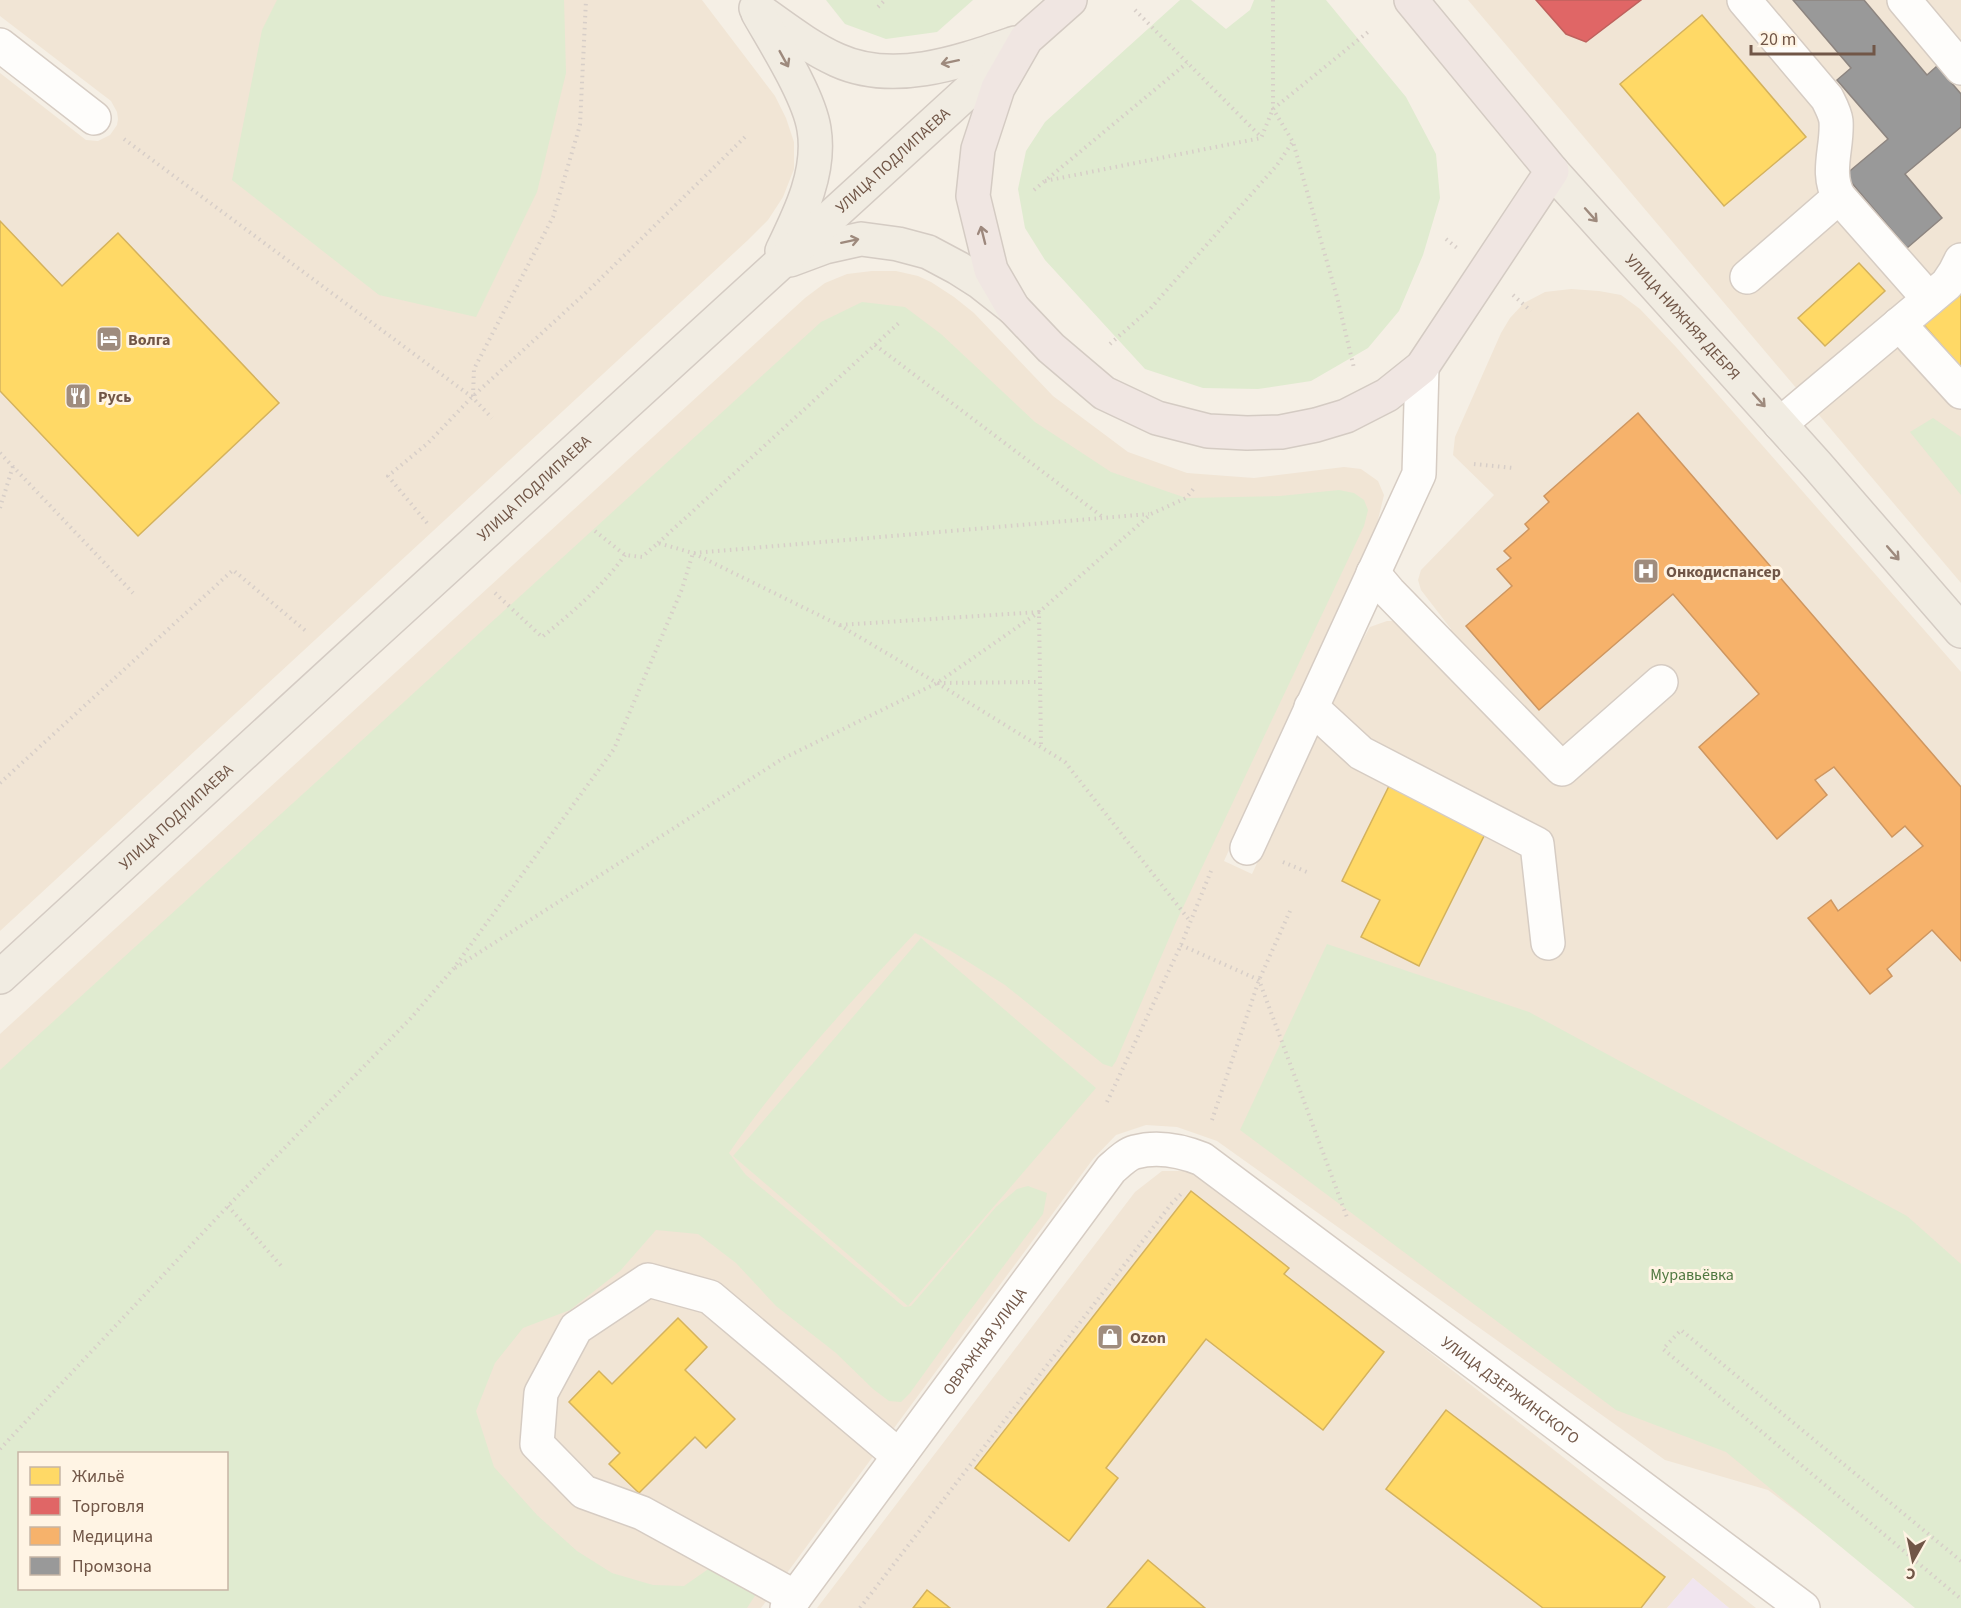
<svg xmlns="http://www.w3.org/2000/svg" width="1961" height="1608" font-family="'Source Sans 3',sans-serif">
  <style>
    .residential { fill: #f1e5d5; fill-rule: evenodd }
    .education { fill: #f1e5ef }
    .green { fill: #e0ebd0; fill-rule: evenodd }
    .homes { fill: #ffd966; stroke: #d4b25d; stroke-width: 1.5 }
    .shops { fill: #e06666; stroke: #bf615d; stroke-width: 1.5 }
    .health { fill: #f6b26b; stroke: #ce9660; stroke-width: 1.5 }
    .industry { fill: #999; stroke: #8d8580; stroke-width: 1.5 }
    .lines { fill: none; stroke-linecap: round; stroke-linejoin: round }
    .minor-casing { stroke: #d6ccc3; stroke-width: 36 }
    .major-casing { stroke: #d4cbc3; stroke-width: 36 }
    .highway-casing { stroke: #d4cbc3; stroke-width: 36 }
    .path { stroke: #d7cec8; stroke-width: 4; stroke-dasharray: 1.5 4.5; stroke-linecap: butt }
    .minor { stroke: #fefdfb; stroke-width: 33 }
    .major { stroke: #f1ece2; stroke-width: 33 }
    .highway { stroke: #f0e6e2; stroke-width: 33 }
    .oneway { stroke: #9e8a7d }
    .oneway2 { stroke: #9d887d }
    .labels { text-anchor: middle; stroke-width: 6; stroke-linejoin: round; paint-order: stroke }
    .street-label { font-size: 16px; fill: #715647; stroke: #fff4e4 }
    .poi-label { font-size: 16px; font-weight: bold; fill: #715647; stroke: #fff4e4; text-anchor: start }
    .park-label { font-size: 16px; fill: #507840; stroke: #fff4e4 }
  </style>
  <rect width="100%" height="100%" fill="#f5efe5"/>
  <g class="residential">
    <polygon points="0,0 702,0 775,96 786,118 794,142 794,169 783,197 768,220 748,240 0,931 0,73 86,140 98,141 110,135 117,125 118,119 117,112 111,101 0,16"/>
    <polygon points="1468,0 1961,0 1961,583"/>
    <path d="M 872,271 L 896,271 L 918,276 L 931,282 L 954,297 L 974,313 L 1053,396 L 1128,452 L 1187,473 L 1254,478 L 1344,467 L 1361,469 L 1378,481 L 1384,495 L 1376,528 L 1224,861 L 1252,874 L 1348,666 L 1370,627 L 1387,621 L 1396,621 L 1425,651 L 1451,629 L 1421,590 L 1418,580 L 1421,570 L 1494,495 L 1453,455 L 1455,437 L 1501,333 L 1510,318 L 1524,303 L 1545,292 L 1571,289 L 1599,291 L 1621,295 L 1640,309 L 1676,347 L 1961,672 L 1961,1608 L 1925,1608 L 1768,1490 L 1665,1460 L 1217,1141 L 1177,1127 L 1146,1125 L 1116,1135 L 1093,1159 L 761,1608 L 0,1608 L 0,1034 L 805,298 L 825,283 L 847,274 ZM 20,1454 L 226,1454 L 226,1588 L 20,1588 Z"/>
    <polygon points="1162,1171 1186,1171 1213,1183 1756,1608 1729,1608 1693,1578 1667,1608 817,1608 1135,1192"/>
  </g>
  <polygon class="education" points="1693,1578 1729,1608 1667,1608"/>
  <g class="green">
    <polygon points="277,0 564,0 566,73 537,192 476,317 379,295 232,180 262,30"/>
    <polygon points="826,0 973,0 937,32 886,39 845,24"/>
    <polygon points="1180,0 1191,0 1226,29 1250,10 1254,0 1326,0 1406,97 1436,154 1440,198 1423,255 1399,311 1368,348 1311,381 1258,389 1203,388 1145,369 1045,260 1025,228 1018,189 1026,151 1045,122"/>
    <path d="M 862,302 L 905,307 L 941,334 L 1035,422 L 1111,472 L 1186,498 L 1280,496 L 1339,490 L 1354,493 L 1364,500 L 1368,510 L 1364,526 L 1177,920 L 1116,1061 L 1112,1067 L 1103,1064 L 1005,985 L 951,951 L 915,933 C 850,1003 783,1074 729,1153 L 746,1175 L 904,1307 L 911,1306 L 996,1207 L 1017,1189 L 1028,1186 L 1047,1193 L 1043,1214 L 959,1325 L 910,1393 L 901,1402 L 889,1401 L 873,1389 L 836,1353 L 776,1306 L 736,1263 L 698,1234 L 656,1230 L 620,1271 L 570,1310 L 523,1328 L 495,1363 L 476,1411 L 494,1467 L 537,1515 L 577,1551 L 612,1573 L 653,1585 L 684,1586 L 717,1563 L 762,1585 L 747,1608 L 0,1608 L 0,1070 L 821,322 ZM 20,1454 L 226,1454 L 226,1588 L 20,1588 Z"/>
    <polygon points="1933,418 1961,437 1961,495 1910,432"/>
    <polygon points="921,938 1096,1088 908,1306 733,1156"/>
    <polygon points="1327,944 1529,1012 1907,1216 1961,1264 1961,1608 1915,1608 1726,1452 1616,1410 1240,1130"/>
  </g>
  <g class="homes">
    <polygon points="1702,15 1806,137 1724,206 1620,84"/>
    <polygon points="0,221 62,286 118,233 279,403 138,536 0,391"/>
    <polygon points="1859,263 1885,291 1825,346 1798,318"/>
    <polygon points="1961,292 1961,368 1924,325"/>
    <polygon points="1390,784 1486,832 1419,966 1361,937 1380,900 1342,881"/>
    <polygon points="1191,1191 1289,1268 1284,1274 1384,1352 1323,1430 1206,1339 1106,1468 1118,1478 1069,1541 975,1468"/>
    <polygon points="678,1318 707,1347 685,1370 735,1419 706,1448 695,1437 639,1493 609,1464 620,1453 569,1402 599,1371 612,1384"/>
    <polygon points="1446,1410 1665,1577 1641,1608 1543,1608 1386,1489"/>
    <polygon points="1148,1560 1205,1608 1107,1608"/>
    <polygon points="927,1590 950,1608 913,1608"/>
  </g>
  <polygon class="shops" points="1536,0 1641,0 1586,42 1566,34"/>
  <polygon class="health" points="1638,413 1961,787 1961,961 1932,930 1887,969 1892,976 1870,994 1808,918 1831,900 1838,911 1923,846 1905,826 1892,837 1834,767 1815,780 1827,795 1777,839 1699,747 1759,694 1673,594 1539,710 1466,626 1512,586 1497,569 1511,558 1504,551 1529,529 1525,524 1549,502 1544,496"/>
  <polygon class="industry" points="1793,0 1864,0 1927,75 1937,66 1961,94 1961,127 1905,174 1942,218 1907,248 1845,175 1888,139 1837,80 1851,68"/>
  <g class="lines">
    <g class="minor-casing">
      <g id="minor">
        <path d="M 1744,0 L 1827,98 C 1831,106 1835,113 1836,121 C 1838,147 1825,173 1839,197 L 1929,299"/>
        <polyline points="1904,0 1961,68"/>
        <polyline points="0,45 94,118"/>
        <polyline points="1747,277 1839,197"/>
        <polyline points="1899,324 1961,392"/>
        <polyline points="1780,424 1947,284 1955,272 1961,260"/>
        <polyline points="1373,573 1389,592 1562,769 1661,682"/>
        <polyline points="1311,707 1361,753 1537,844 1548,943"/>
        <polyline points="1247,848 1419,474 1422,367"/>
        <polyline points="795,1597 642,1513 584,1492 537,1444 541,1393 576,1328 648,1280 710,1297 899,1456"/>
        <path id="s1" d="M 787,1608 L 1111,1169 C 1118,1163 1127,1154 1135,1152 C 1157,1146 1182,1151 1202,1159 L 1803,1608"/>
      </g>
    </g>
    <g class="major-casing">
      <g id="major">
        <path d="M 756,8 C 782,26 808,47 837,60 C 894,86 960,62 1015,43"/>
        <path d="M 758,13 C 775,43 809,96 814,129 C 821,172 800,214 782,251"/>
        <path id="s2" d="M 1552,171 L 1817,465 L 1961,631"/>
        <polyline points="790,260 825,247 861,239 898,244 928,252 958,268 980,282 1013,308"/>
        <path id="s3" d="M 0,977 C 340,666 678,353 1020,44"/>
      </g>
    </g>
    <g class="highway-casing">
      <polyline id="highway" points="1070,0 1026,39 998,88 978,149 973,196 991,270 1013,308 1051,348 1104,393 1157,418 1208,431 1247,433 1281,432 1316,425 1346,416 1387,395 1422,367 1552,171 1411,0"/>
    </g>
    <g class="path">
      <polyline points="1273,0 1273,109 1293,142 1337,297 1354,368"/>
      <polyline points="878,7 885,0"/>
      <polyline points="1135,10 1261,137"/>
      <polyline points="124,139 472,397 492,418"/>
      <polyline points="1045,181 1261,138 1273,109 1368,32"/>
      <polyline points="1034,190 1187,63"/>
      <polyline points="1446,239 1457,248"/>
      <polyline points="1513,295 1531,311"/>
      <polyline points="1110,344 1150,309 1277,165 1292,143"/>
      <polyline points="875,345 1104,518"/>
      <polyline points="473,396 474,369 553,217 580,125 586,0"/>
      <polyline points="0,453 133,593"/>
      <polyline points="1474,464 1513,468"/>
      <polyline points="0,508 13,466"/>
      <polyline points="427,523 388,476 428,443 472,397 591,288 747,135"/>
      <polyline points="595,531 625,555 642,557 658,543 693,553 839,625 937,683 1065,762 1190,921"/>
      <polyline points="658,543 901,321"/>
      <polyline points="694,553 1149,514"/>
      <path d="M 495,593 L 542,637 C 573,612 602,587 625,555"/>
      <polyline points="840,625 1039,612 1041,747"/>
      <polyline points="938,683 1039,682"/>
      <polyline points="0,783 233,570 307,632"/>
      <polyline points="1283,862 1307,872"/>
      <polyline points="1181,945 1259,980 1348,1220"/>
      <polyline points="455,968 782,759 937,683 1039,612 1151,514 1186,498 1195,487"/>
      <polyline points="1107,1102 1181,945 1211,871"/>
      <polyline points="1212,1120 1259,980 1290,911"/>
      <polyline points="228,1206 283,1268"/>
      <polyline points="0,1449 228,1206 410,1019 453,969 614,749 682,589 693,553"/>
      <polyline points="1961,1561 1681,1330 1663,1349 1961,1599"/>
      <polyline points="860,1608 1172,1203 1183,1192"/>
    </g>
    <use href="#minor" class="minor"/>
    <use href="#major" class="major"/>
    <use href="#highway" class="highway"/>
  </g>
  <defs><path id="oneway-shaft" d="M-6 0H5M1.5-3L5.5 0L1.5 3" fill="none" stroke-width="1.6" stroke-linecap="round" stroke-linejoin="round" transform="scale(1.5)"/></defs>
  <g class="oneway">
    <use href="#oneway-shaft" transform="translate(784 59) rotate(61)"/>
    <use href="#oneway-shaft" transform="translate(950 62) rotate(168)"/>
    <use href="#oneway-shaft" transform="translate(1591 215) rotate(48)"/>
    <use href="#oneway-shaft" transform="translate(850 241) rotate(-12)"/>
    <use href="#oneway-shaft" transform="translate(1759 400) rotate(48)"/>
    <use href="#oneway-shaft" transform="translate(1893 553) rotate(49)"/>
  </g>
  <use class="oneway2" href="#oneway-shaft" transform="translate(983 235) rotate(-104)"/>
  <defs>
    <g id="hotel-square" transform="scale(1.35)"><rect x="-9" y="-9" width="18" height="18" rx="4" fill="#9f8c7e" stroke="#fff4e4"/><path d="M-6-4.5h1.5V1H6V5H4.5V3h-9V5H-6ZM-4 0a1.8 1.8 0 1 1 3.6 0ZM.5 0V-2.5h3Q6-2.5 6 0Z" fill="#fff"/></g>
    <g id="restaurant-square" transform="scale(1.35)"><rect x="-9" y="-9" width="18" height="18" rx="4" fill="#9f8c7e" stroke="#fff4e4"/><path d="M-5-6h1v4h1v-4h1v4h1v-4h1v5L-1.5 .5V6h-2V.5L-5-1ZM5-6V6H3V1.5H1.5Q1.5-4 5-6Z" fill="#fff"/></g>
    <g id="hospital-square" transform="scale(1.35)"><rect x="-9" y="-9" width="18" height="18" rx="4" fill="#9f8c7e" stroke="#fff4e4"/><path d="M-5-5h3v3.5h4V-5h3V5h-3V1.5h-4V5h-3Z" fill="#fff"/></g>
    <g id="shop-square" transform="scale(1.35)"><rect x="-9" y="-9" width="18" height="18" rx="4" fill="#9f8c7e" stroke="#fff4e4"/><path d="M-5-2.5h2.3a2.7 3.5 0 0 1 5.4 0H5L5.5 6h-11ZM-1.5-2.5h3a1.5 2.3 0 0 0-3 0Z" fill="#fff"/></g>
  </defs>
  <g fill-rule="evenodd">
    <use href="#hotel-square" x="109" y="339"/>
    <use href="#restaurant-square" x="78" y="396"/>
    <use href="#hospital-square" x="1646" y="571"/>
    <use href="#shop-square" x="1110" y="1337"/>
  </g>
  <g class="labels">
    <g class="street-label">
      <text dy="6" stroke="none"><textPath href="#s3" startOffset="1210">УЛИЦА ПОДЛИПАЕВА</textPath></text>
      <text dy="6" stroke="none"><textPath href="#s2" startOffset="196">УЛИЦА НИЖНЯЯ ДЕБРЯ</textPath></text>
      <text dy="6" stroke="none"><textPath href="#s3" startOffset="724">УЛИЦА ПОДЛИПАЕВА</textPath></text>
      <text dy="6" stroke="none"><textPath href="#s3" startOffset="238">УЛИЦА ПОДЛИПАЕВА</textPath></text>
      <text dy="6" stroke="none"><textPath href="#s1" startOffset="332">ОВРАЖНАЯ УЛИЦА</textPath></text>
      <text dy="6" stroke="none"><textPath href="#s1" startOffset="1029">УЛИЦА ДЗЕРЖИНСКОГО</textPath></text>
    </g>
    <g class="poi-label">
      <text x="128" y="345">Волга</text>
      <text x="98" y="402">Русь</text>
      <text x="1666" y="577">Онкодиспансер</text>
      <text x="1130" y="1343">Ozon</text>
    </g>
    <g class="park-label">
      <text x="1692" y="1280">Муравьёвка</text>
    </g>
  </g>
  <rect x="18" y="1452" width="210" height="138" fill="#fff4e4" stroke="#c6b5a5" stroke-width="1.5"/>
  <rect x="30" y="1467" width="30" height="18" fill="#ffd966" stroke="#c6b5a5" stroke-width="1.5"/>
  <text x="72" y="1482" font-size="18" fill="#715647">Жильё</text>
  <rect x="30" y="1497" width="30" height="18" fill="#e06666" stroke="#c6b5a5" stroke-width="1.5"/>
  <text x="72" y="1512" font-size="18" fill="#715647">Торговля</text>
  <rect x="30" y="1527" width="30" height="18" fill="#f6b26b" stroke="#c6b5a5" stroke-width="1.5"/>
  <text x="72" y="1542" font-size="18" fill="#715647">Медицина</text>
  <rect x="30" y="1557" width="30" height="18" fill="#999999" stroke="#c6b5a5" stroke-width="1.5"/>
  <text x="72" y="1572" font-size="18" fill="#715647">Промзона</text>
  <g transform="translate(1913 1560) rotate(189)" stroke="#fff4e4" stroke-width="4.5" paint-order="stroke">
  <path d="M0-4.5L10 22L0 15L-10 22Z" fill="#715647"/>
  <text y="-9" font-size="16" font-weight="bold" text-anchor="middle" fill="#715647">С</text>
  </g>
  <path d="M1751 45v9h123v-9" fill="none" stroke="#715647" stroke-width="3"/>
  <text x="1760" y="45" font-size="18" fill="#715647" stroke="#fff4e4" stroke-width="4.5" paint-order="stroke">20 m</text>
</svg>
